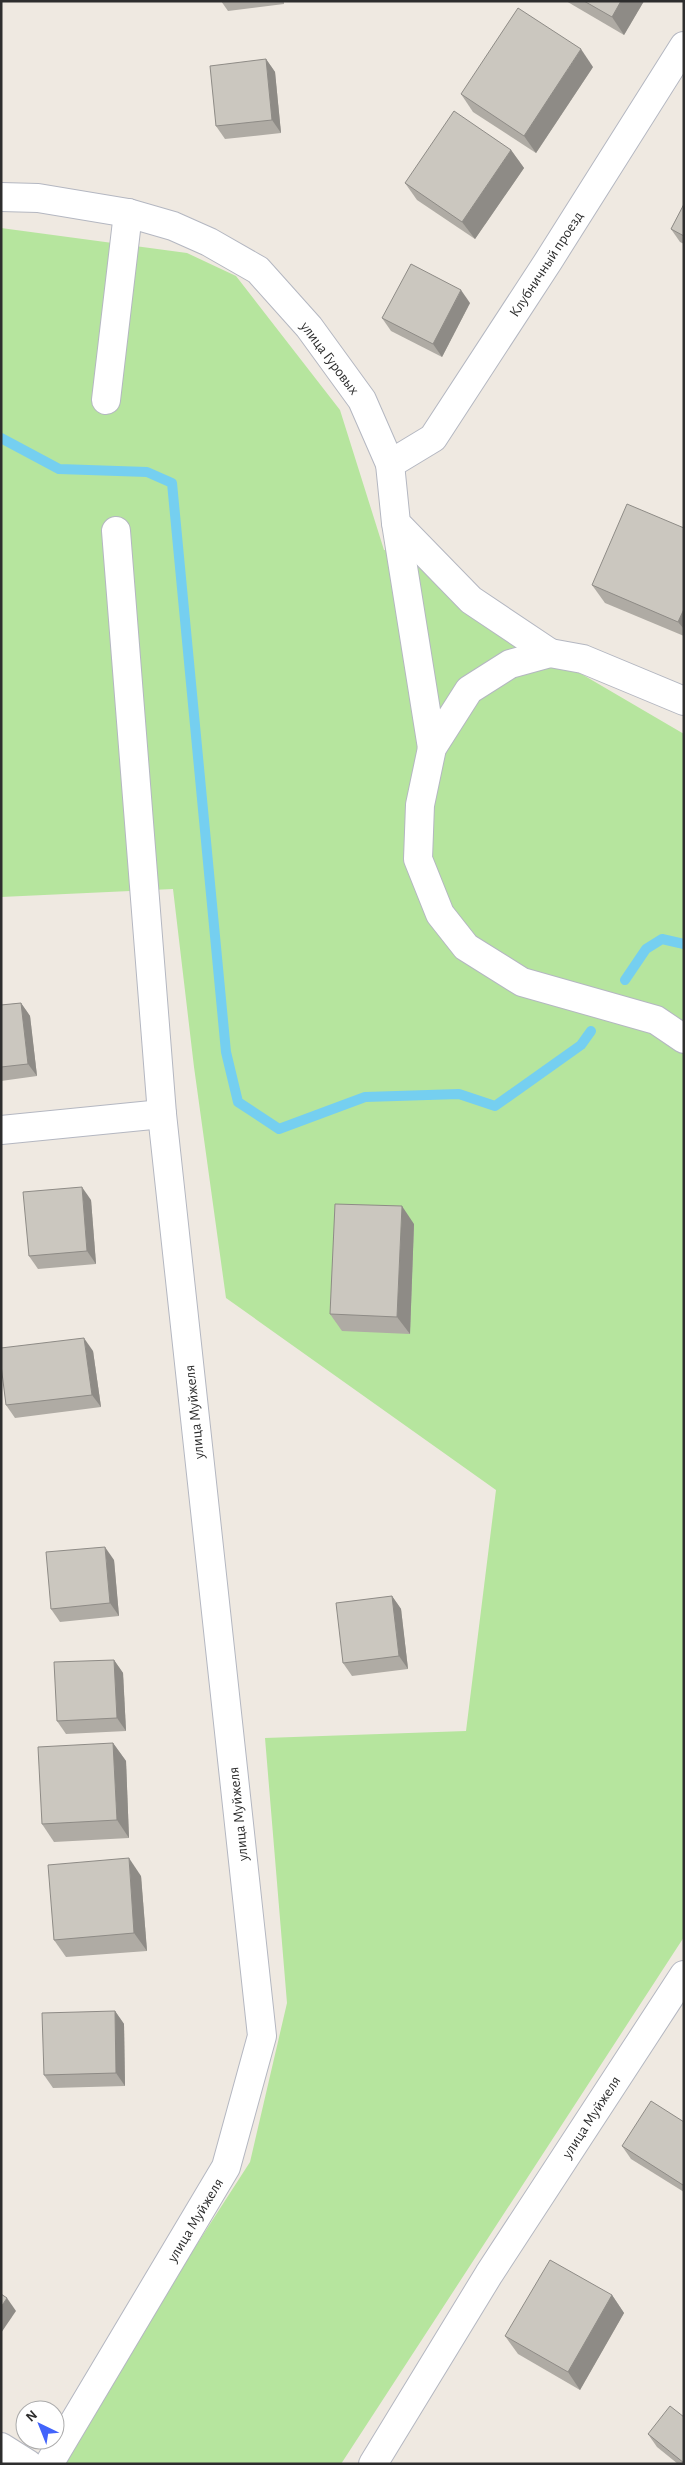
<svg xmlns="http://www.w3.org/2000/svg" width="685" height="2465" font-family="'Alegreya Sans',sans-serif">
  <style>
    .green { fill: #b6e59e }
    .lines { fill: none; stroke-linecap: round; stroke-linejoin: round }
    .stream { stroke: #75cff0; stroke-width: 10 }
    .street-casing { stroke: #b4b7c1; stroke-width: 30 }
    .street { stroke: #fff; stroke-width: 28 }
    .wall { fill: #afaba4 }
    .shaded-wall { fill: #8e8b86 }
    .building { fill: #cbc7bf; stroke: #8e8b86 }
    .labels { text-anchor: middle; stroke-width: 4; stroke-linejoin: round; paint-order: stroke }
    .street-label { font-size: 15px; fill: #2e2e2e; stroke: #fff }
  </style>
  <rect width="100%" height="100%" fill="#efe9e1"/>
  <polygon class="green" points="1,228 187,253 236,276 340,410 384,550 414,552 508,631 684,734 684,1937 341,2464 55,2464 250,2162 287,2003 265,1738 466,1731 496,1490 226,1298 194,1067 173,889 1,897"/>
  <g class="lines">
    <g class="stream">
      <polyline points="1,438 59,469 147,472 172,483 226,1052 238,1102 279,1129 365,1097 459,1094 495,1106 581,1045 591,1031"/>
      <polyline points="625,980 646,949 662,939 684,944"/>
    </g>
    <g class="street-casing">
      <g id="street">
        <polyline points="1,197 38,198 128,213 173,226 209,242 258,270 309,327 362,400 390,464 396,523 471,600 550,653"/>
        <polyline points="106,400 128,213"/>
        <polyline points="390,464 433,438 549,260 684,46"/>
        <polyline points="396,523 432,748"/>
        <polyline points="684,701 583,659 550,653 510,664 469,690 432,748 420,805 418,859 440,914 466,947 522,982 656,1020 684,1039"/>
        <polyline points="1,1130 162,1114"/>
        <polyline points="1,2447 28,2464"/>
        <polyline points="49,2464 226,2167 262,2036 162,1114 116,531"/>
        <polyline points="373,2464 489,2274 684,1975"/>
      </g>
    </g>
    <use href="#street" class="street"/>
  </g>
  <g class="wall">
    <polygon points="221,1 284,1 284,4 228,11"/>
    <polygon points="566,1 644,1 624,35"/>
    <polygon points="266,59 275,72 281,133 225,139 216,126"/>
    <polygon points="593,67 536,153 473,112 461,94"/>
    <polygon points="511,150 524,168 475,239 417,200 405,183"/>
    <polygon points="684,204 684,244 680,242 671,229"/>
    <polygon points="470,303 442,357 391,331 382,318"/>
    <polygon points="684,528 684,636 605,603 592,585"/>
    <polygon points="21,1003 30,1016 37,1076 1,1081 1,1005"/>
    <polygon points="91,1200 96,1264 38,1269 29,1256"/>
    <polygon points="414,1224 410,1334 342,1331 330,1314"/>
    <polygon points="93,1351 101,1407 15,1418 6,1405"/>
    <polygon points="114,1560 119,1616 60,1622 51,1609"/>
    <polygon points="392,1596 401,1609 408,1669 352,1676 343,1663"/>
    <polygon points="114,1660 123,1673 126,1731 66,1734 57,1721"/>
    <polygon points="113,1743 126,1761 129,1838 54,1842 42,1824"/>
    <polygon points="141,1876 147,1951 66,1957 54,1940"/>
    <polygon points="115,2011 124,2024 125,2086 53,2088 44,2075"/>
    <polygon points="684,2122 684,2192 631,2159 622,2146"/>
    <polygon points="612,2295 624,2313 580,2390 518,2354 505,2336"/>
    <polygon points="684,2417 684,2464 678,2464 657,2447 648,2434"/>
  </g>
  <g class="shaded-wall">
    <polygon points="621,1 644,1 624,35 612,17"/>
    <polygon points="581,49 593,67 536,153 524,136"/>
    <polygon points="266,59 275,72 281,133 272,120"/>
    <polygon points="511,150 524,168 475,239 462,222"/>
    <polygon points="461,290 470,303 442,357 433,344"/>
    <polygon points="684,609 684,629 678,622"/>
    <polygon points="21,1003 30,1016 37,1076 28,1064"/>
    <polygon points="82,1187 91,1200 96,1264 87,1251"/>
    <polygon points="402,1206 414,1224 410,1334 397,1317"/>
    <polygon points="84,1338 93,1351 101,1407 92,1395"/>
    <polygon points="105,1547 114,1560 119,1616 110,1603"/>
    <polygon points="392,1596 401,1609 408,1669 399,1656"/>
    <polygon points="114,1660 123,1673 126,1731 117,1718"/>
    <polygon points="113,1743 126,1761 129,1838 117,1820"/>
    <polygon points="129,1858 141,1876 147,1951 134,1933"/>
    <polygon points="115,2011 124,2024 125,2086 116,2073"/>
    <polygon points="612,2295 624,2313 580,2390 568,2372"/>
    <polygon points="7,2298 16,2311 1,2333 1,2307"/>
  </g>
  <g class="building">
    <polygon points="584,1 621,1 612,17"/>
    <polygon points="518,8 581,49 524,136 461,94"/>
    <polygon points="266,59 272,120 216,126 210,66"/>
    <polygon points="454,111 511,150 462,222 405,183"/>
    <polygon points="684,204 684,236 671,229"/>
    <polygon points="411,264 461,290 433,344 382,318"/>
    <polygon points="627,504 684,528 684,609 678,622 592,585"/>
    <polygon points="21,1003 28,1064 1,1067 1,1005"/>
    <polygon points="82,1187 87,1251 29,1256 23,1192"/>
    <polygon points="335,1204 402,1206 397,1317 330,1314"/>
    <polygon points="84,1338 92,1395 6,1405 1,1365 1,1348"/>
    <polygon points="105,1547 110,1603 51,1609 46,1552"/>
    <polygon points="392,1596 399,1656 343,1663 336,1603"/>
    <polygon points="114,1660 117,1718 57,1721 54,1662"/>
    <polygon points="113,1743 117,1820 42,1824 38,1747"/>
    <polygon points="129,1858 134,1933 54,1940 48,1865"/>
    <polygon points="115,2011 116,2073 44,2075 42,2013"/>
    <polygon points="651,2101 684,2122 684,2183 683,2185 622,2146"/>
    <polygon points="550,2260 612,2295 568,2372 505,2336"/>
    <polygon points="1,2294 7,2298 1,2307"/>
    <polygon points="670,2406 684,2417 684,2463 648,2434"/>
  </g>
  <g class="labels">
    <g class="street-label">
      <text transform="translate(546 264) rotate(-57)" y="5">Клубничный проезд</text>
      <text transform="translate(330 358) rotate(53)" y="5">улица Гуровых</text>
      <text transform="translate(194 1412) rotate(-96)" y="5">улица Муйжеля</text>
      <text transform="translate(238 1814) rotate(-96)" y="5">улица Муйжеля</text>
      <text transform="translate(591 2117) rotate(-57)" y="5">улица Муйжеля</text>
      <text transform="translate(195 2220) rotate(-59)" y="5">улица Муйжеля</text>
    </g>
  </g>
  <rect width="685" height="2465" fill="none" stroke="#2e2e2e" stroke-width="5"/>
  <g transform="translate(40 2425) rotate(317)"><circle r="24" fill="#ffffff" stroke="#ababab"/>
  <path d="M0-4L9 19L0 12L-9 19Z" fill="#4264fb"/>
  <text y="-8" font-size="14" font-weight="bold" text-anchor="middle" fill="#2e2e2e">N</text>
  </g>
</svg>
